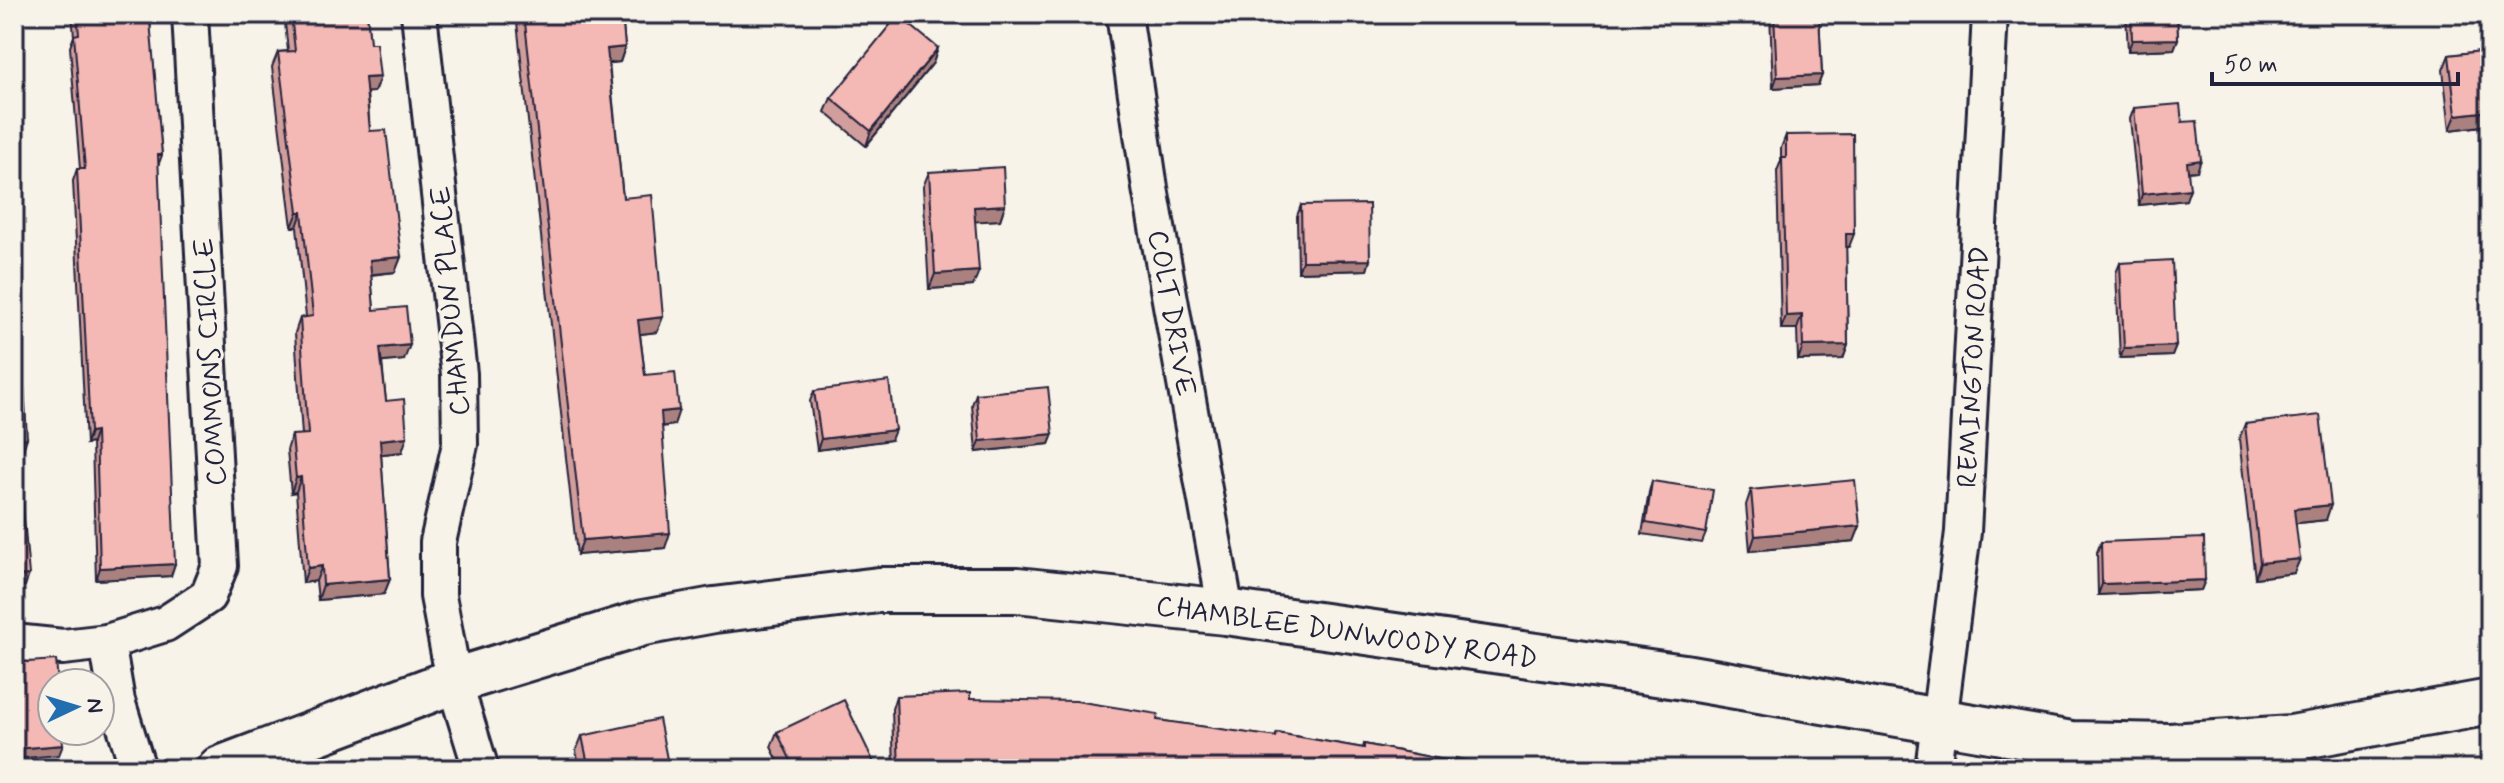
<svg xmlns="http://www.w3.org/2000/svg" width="2504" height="783" font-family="Mynerve,sans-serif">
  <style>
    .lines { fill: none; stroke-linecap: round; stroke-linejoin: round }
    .street-casing { stroke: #22223b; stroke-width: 40 }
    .secondary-casing { stroke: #22223b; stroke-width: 50 }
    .street { stroke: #f7f3e8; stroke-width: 34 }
    .secondary { stroke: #f7f3e8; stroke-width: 44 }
    .wall { fill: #d29e9c; stroke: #22223b; stroke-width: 2 }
    .shaded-wall { fill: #ab817f; stroke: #22223b; stroke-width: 2 }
    .building { fill: #f4b8b5; stroke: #22223b; stroke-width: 2 }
    .labels { text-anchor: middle; stroke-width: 6; stroke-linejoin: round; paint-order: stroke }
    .street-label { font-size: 28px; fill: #22223b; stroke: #f7f3e8 }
  </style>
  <rect width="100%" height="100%" fill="#f7f3e8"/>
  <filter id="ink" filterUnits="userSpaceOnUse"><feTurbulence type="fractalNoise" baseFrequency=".0125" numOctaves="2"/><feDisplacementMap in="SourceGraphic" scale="16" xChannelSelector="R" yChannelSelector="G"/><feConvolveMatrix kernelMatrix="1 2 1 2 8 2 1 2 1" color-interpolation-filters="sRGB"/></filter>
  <g filter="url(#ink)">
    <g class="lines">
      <g class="street-casing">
        <g id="street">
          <polyline points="419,14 459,374 460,444 438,542 438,596 454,681 481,769"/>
          <polyline points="1124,14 1150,188 1226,612"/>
          <polyline points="14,642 63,647 107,642 165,624 208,596 220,566 190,14"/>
          <polyline points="107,642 117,701 138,769"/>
          <polyline points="1933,769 1963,532 1990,14"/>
        </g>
      </g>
      <g class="secondary-casing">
        <polyline id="secondary" points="220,769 454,681 643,623 714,610 879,590 1017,590 1226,612 1684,677 2071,744 2170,746 2292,738 2490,702"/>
      </g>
      <use href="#street" class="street"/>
      <use href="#secondary" class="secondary"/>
    </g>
    <g class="wall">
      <polygon points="72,14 153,14 150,29 162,155 158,166 171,576 96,580 92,443 86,444 73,181 77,169 80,169 70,47 74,36"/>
      <polygon points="284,14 367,14 374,92 367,92 370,131 401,257 395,272 371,275 374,310 404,360 382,362 386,401 402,452 381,454 390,579 384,594 318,600 316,581 303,583 296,492 291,493 287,450 292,435 302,435 295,333 300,318 306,317 297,227 292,227 272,67 278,52 288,51"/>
      <polygon points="516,14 622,14 625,47 620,62 609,63 623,198 657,332 640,334 645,375 674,425 662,427 665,548 577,555"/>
      <polygon points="1770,14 1819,14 1822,75 1818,85 1773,88"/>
      <polygon points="2126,14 2177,14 2178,39 2174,49 2128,51"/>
      <polygon points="938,48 933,63 866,146 825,112 831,98"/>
      <polygon points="2490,50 2490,125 2450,130 2443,70 2449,55"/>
      <polygon points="2134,108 2182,122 2197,171 2188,172 2186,200 2139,205 2130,119"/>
      <polygon points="1786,135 1849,247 1846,247 1848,345 1843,359 1798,360 1797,329 1781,329 1777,171 1781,161 1781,148"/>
      <polygon points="929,172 1005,205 1000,220 975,221 973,286 929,289 923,187"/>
      <polygon points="1301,205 1370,260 1367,270 1298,272 1297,216"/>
      <polygon points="2120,263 2176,346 2172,356 2120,358 2116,273"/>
      <polygon points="814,391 891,440 817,450 810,401"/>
      <polygon points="976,394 1053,434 1049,444 976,452 972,405"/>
      <polygon points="2245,424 2326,520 2296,523 2294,573 2255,578 2239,439"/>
      <polygon points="1652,481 1706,533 1702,543 1642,534 1649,492"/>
      <polygon points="1751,490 1860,526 1854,541 1750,551 1746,505"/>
      <polygon points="2101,542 2205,580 2201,590 2098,595 2097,552"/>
      <polygon points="896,696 970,699 1157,720 1275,737 1277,733 1363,748 1364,744 1454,762 1501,769 894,769 892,709"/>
      <polygon points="777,732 877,769 782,769 771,747"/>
      <polygon points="582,736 669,769 580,769 576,751"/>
    </g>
    <g class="shaded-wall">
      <polygon points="2178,39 2174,49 2128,51 2132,40"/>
      <polygon points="625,47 620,62 602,64 607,49"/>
      <polygon points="938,48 933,63 866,146 871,131"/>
      <polygon points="1822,75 1818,85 1773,88 1777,77"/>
      <polygon points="380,77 374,92 360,93 365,78"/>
      <polygon points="2490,111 2490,125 2450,130 2456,115"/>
      <polygon points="2201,160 2197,171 2183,172 2187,162"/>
      <polygon points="2190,189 2186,200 2139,205 2142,194"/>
      <polygon points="1005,205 1000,220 969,222 974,207"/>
      <polygon points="298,212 302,212 297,227 292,227"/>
      <polygon points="1846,234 1854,234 1849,247 1841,247"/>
      <polygon points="401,257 395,272 364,275 370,260"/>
      <polygon points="1370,260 1367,270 1298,272 1302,261"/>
      <polygon points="979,271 973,286 929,289 935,274"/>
      <polygon points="1802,315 1797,329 1781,329 1786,316"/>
      <polygon points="663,317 657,332 633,335 638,320"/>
      <polygon points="410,345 404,360 375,363 380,348"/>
      <polygon points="1848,345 1843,359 1798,360 1803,346"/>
      <polygon points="2176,346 2172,356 2120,358 2124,348"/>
      <polygon points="679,410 674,425 656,427 661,412"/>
      <polygon points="895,430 891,440 817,450 821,439"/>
      <polygon points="96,431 92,443 86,444 90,432"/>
      <polygon points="1053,434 1049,444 976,452 980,441"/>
      <polygon points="407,437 402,452 374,455 380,440"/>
      <polygon points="27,438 23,450 14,450 17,439"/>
      <polygon points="301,477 296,492 291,493 296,478"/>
      <polygon points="2331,505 2326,520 2289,524 2294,509"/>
      <polygon points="1860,526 1854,541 1750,551 1755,536"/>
      <polygon points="670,533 665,548 577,555 583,540"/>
      <polygon points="2300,559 2294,573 2255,578 2260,563"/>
      <polygon points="175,564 171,576 96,580 100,568"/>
      <polygon points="322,566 316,581 303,583 308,568"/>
      <polygon points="29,575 25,586 14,587 14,576"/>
      <polygon points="390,579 384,594 318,600 323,585"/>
      <polygon points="2205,580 2201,590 2098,595 2102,584"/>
      <polygon points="63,745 59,755 14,759 14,749"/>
      <polygon points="993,764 992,769 899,769 899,768"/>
      <polygon points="1026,765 1080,766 1079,769 1024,769"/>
    </g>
    <g class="building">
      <polygon points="77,14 153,14 153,20 150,21 162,155 158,155 175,564 100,568 96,431 90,432 77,169 85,169 74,35 79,34"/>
      <polygon points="291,14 367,14 370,43 376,43 380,77 365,78 370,131 386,130 401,257 370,260 374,310 406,307 410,345 380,348 386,401 404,399 407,437 380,440 390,579 323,585 322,566 308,568 301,477 296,478 292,435 308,434 300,318 313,316 302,212 298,212 278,52 295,51"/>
      <polygon points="524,14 622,14 625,47 607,49 623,198 652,195 663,317 638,320 645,375 675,372 679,410 661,412 670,533 583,540"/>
      <polygon points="1774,14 1819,14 1822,75 1777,77"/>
      <polygon points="2131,14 2177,14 2178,39 2132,40"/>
      <polygon points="898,15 938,48 871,131 831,98"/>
      <polygon points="2490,50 2490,111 2456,115 2449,55"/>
      <polygon points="2180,104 2182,122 2197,121 2201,160 2187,162 2190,189 2142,194 2134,108"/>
      <polygon points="1853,134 1854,234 1846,234 1848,345 1803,346 1802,315 1786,316 1782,158 1786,158 1786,135"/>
      <polygon points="1003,167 1005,205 974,207 979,271 935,274 929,172"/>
      <polygon points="1369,204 1370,260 1302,261 1301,205"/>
      <polygon points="2172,260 2176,346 2124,348 2120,263"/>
      <polygon points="14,331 15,384 24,384 27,438 17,439 29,575 14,576"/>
      <polygon points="889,381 895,430 821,439 814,391"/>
      <polygon points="1048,387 1053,434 980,441 976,394"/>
      <polygon points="2320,415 2331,505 2294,509 2300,559 2260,563 2245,424"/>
      <polygon points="1855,480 1860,526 1755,536 1751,490"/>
      <polygon points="1652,481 1713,490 1706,533 1646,523"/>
      <polygon points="2204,538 2205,580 2102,584 2101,542"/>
      <polygon points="56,660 58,683 52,683 52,731 62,731 63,745 14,749 14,663"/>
      <polygon points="970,693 970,699 1076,701 1158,714 1157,720 1276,737 1277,733 1364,748 1364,744 1455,762 1456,758 1501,769 1080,769 1080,766 1026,765 1026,769 993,769 993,764 899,768 896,696"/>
      <polygon points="844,700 877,769 795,769 777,732"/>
      <polygon points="659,719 669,769 589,769 582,736"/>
    </g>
  </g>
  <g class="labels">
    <g class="street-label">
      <text transform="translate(449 301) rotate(-95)" y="10">CHAMDUN PLACE</text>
      <text transform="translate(1173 313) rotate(80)" y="10">COLT DRIVE</text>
      <text transform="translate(209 362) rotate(-93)" y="10">COMMONS CIRCLE</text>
      <text transform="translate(1972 367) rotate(-87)" y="10">REMINGTON ROAD</text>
      <text transform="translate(1347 631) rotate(8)" y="10">CHAMBLEE DUNWOODY ROAD</text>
    </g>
  </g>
  <rect width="2504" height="783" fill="none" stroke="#f7f3e8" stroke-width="48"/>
  <rect x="24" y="24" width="2456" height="735" fill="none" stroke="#22223b" stroke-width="3" filter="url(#ink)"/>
  <g transform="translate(76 707) rotate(86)"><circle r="38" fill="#f7f3e8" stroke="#a29fa3" stroke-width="2"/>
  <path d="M0-6L14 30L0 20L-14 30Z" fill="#1f6fb2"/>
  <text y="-12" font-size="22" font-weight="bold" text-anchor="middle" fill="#22223b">N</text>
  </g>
  <path d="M2212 72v12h246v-12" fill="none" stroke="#22223b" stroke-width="4"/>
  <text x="2224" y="72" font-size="24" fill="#22223b" stroke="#f7f3e8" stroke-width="6" paint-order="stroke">50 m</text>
</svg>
